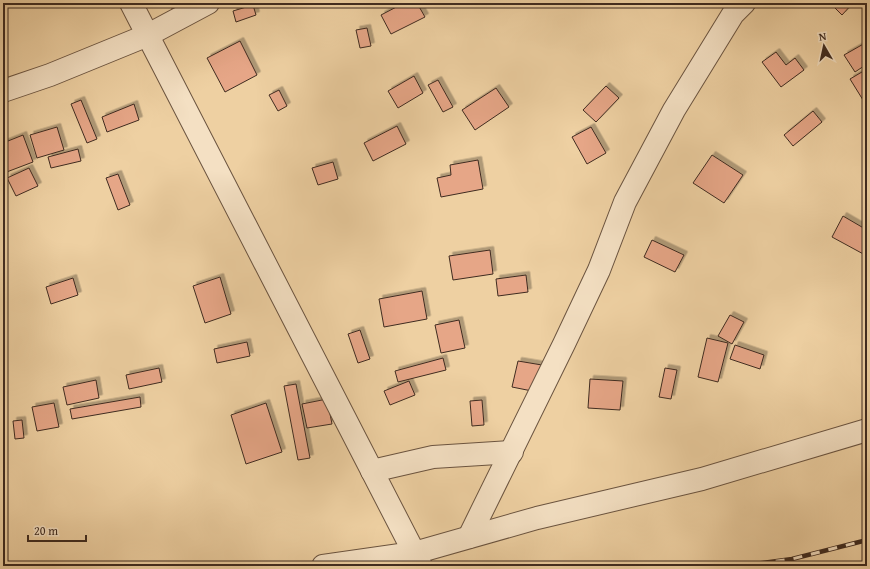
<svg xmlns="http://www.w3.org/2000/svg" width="870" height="569" font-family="'Gentium Book Plus',serif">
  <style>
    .building { fill: #e6a687; stroke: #3f2b20; filter: url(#shadow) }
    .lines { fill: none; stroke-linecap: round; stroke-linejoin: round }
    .minor-casing { stroke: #6b5440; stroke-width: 24 }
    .minor { stroke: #f4e0c3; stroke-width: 22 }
    .rail-casing { stroke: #3f2b20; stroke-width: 4.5 }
    .rail { stroke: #f4e0c3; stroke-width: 3; stroke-dasharray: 9; stroke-linecap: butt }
  </style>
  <defs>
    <filter id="shadow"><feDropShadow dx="3.5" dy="-3.5" stdDeviation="0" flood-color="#0004"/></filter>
  </defs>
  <rect width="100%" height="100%" fill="#eed0a2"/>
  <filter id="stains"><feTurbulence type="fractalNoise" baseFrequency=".005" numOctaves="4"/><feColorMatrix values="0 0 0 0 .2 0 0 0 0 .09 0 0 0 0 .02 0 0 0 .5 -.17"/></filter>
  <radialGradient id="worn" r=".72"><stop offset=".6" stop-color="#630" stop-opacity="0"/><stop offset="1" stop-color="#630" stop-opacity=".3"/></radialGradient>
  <g class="building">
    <polygon points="169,3 191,3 174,12"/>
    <polygon points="404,3 417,3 425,17 391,34 381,15"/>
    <polygon points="830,3 853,3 842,15"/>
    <polygon points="253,5 256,15 236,22 233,11"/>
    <polygon points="367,28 371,46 360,48 356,30"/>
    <polygon points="240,41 257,75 225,92 207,58"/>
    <polygon points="867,42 867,64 855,72 844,55"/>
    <polygon points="776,52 786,65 795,58 804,70 781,87 762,62"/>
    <polygon points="867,69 867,98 863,100 850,79"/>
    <polygon points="414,76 423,93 398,108 388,91"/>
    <polygon points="438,80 453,107 443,112 428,85"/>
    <polygon points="606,86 619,98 596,122 583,110"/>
    <polygon points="496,88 509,107 475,130 462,110"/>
    <polygon points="279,90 287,106 278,111 269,95"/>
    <polygon points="81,100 97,139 87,143 71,104"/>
    <polygon points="134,104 139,120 107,132 102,117"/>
    <polygon points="813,111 822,122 793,146 784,135"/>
    <polygon points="397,126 406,144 373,161 364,143"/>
    <polygon points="57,127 64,150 37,158 30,135"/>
    <polygon points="591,127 606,153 587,164 572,137"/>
    <polygon points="23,135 33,162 4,173 3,143"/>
    <polygon points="78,149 81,161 51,168 48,157"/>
    <polygon points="712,155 743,175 724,203 693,183"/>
    <polygon points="478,160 483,189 441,197 437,178 451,175 450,165"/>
    <polygon points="333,162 338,179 318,185 312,168"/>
    <polygon points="29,168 38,186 16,196 7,178"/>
    <polygon points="118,174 130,205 118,210 106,178"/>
    <polygon points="843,216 867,230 867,256 832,237"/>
    <polygon points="652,240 684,255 675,272 644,257"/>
    <polygon points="490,250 493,274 453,280 449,256"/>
    <polygon points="526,275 528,292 498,296 496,279"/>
    <polygon points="220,277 231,314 205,323 193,286"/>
    <polygon points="73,278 78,295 51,304 46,287"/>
    <polygon points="422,291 427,319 384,327 379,299"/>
    <polygon points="730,315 744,322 732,344 718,336"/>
    <polygon points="459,320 465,348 441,353 435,325"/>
    <polygon points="360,330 370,359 358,363 348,334"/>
    <polygon points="707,338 728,343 718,382 698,377"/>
    <polygon points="247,342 250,356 217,363 214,349"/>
    <polygon points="735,345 764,355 760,369 730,359"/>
    <polygon points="443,358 446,370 398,382 395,371"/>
    <polygon points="518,361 542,365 537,392 512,387"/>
    <polygon points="159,368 162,382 129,389 126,375"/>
    <polygon points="665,368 677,370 671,399 659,397"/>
    <polygon points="590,379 623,381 620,410 588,408"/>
    <polygon points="96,380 99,398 67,405 63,387"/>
    <polygon points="409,381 415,395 390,405 384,391"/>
    <polygon points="296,384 310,458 298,460 284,386"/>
    <polygon points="140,397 141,407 72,419 70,409"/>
    <polygon points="327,399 332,424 307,428 302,404"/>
    <polygon points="482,400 484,425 472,426 470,401"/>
    <polygon points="54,403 59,427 37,431 32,407"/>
    <polygon points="266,403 282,452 246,464 231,415"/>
    <polygon points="22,420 24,438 15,439 13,421"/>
  </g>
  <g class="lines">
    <g class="minor-casing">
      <g id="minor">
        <polyline points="131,3 421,566"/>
        <polyline points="3,91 50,75 148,35 208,3"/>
        <polyline points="372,471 433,457 512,452"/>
        <polyline points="469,537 564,344 599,270 625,202 674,110 733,14 744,3"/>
        <polyline points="323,566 414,553 537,518 702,479 867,430"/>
      </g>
    </g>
    <use href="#minor" class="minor"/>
    <g class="rail-casing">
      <polyline id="rail" points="740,566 792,559 867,540"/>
    </g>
    <use href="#rail" class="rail"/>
  </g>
  <rect width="870" height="569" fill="none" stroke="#eed0a2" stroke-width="16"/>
  <rect x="4" y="4" width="862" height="561" fill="none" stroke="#3f2b20" stroke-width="2"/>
  <rect x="8" y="8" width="854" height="553" fill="none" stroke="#3f2b20"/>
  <g transform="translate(824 46) rotate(351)" stroke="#f4e0c3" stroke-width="3" paint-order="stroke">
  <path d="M0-3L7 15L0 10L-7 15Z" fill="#3f2b20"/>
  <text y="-6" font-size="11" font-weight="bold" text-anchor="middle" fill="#3f2b20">N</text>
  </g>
  <path d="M28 535v6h58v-6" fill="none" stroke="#3f2b20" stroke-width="2"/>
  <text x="34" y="535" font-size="12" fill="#3f2b20" stroke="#f4e0c3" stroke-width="3" paint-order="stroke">20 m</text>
  <rect width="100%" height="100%" filter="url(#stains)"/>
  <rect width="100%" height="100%" fill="url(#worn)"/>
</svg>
